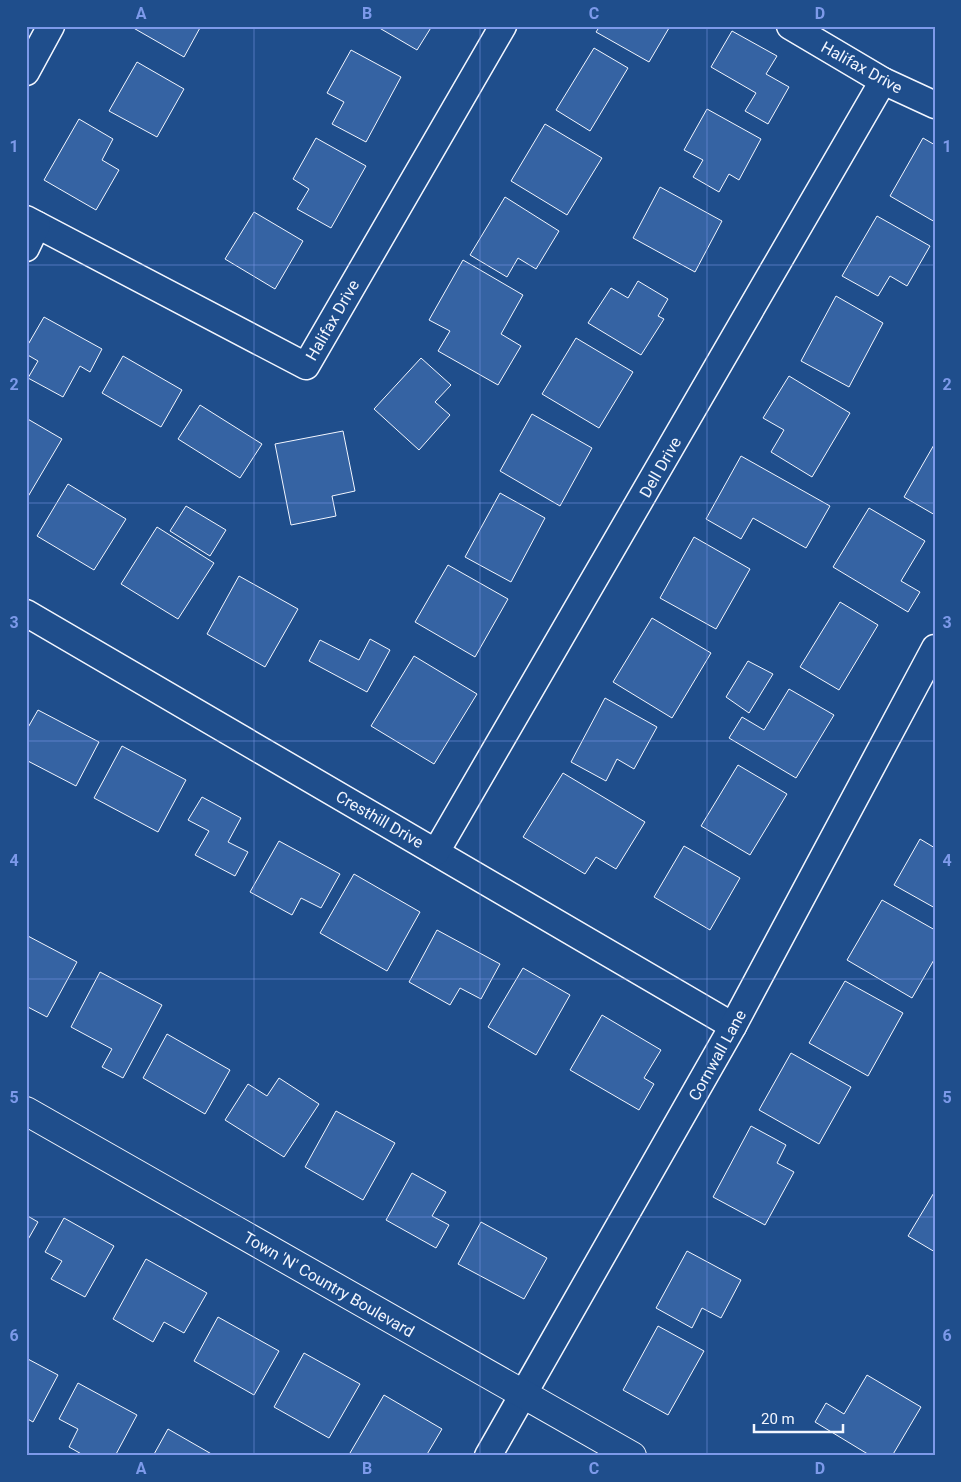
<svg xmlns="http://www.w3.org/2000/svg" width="961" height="1482" font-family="Roboto,sans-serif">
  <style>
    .building { fill: #3563a3; stroke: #f2f6ff }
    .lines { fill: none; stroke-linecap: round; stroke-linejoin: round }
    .minor-casing { stroke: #f2f6ff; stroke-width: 29 }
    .tertiary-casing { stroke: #f2f6ff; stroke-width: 30 }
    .minor { stroke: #1f4e8c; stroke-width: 26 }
    .tertiary { stroke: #1f4e8c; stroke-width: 28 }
    .grid { fill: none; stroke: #7d9aea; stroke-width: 1; stroke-opacity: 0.55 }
    .labels { text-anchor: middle; stroke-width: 4; stroke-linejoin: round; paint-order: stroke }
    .street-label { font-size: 16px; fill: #f2f6ff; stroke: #1f4e8c }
    .neatline { fill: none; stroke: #7d9aea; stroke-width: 2 }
    .grid-label { font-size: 16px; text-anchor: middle; font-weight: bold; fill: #7d9aea }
  </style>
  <rect width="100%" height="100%" fill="#1f4e8c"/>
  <g class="building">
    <polygon points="130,26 201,26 184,57"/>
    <polygon points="376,26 432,26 417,50"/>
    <polygon points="600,26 666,26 669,28 649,62 596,32"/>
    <polygon points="732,31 777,56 766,74 789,87 768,124 745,111 756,93 711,67"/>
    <polygon points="594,48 628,68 590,131 556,110"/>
    <polygon points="351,50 401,77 366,142 332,124 344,102 327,93"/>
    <polygon points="137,62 184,89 157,137 109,111"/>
    <polygon points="707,109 761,139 739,180 729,174 719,192 693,177 703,160 684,150"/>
    <polygon points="79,119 113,139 102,160 119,170 96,210 44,180"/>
    <polygon points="545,124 602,158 567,215 511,181"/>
    <polygon points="316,138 366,166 331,228 297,209 309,189 293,179"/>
    <polygon points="923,138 935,145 935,222 890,196"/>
    <polygon points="660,187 722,221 695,272 633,238"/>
    <polygon points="505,197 559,231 536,269 518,258 507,277 470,255"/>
    <polygon points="254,212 303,241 275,289 225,259"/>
    <polygon points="877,216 930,246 907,286 890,276 878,296 842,276"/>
    <polygon points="463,260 523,295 501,334 521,346 498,385 438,351 450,331 429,320"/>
    <polygon points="638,281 668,299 658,316 664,319 641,355 588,323 611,288 628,298"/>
    <polygon points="836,296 883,323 849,387 801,361"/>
    <polygon points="44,317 102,349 90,372 80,366 63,397 28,378 38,361 26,354 26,348"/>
    <polygon points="576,338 633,372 599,428 542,394"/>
    <polygon points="123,356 182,390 161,427 102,393"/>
    <polygon points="421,358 451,385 435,402 450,415 419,450 374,409"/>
    <polygon points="789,376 850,413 812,477 771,452 784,430 763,418"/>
    <polygon points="200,405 262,444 240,478 178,439"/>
    <polygon points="532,414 592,448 560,506 500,471"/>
    <polygon points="26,418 62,439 26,500"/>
    <polygon points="343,431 355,491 332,496 336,516 291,525 275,444"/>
    <polygon points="935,443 935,515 904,497"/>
    <polygon points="741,456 830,506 806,548 753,518 741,539 706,519"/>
    <polygon points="68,484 126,519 94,570 37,536"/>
    <polygon points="500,493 545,518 511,582 465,557"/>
    <polygon points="186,506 226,530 210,556 170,531"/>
    <polygon points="869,508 925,541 901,581 920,592 908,612 833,567"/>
    <polygon points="157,527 214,563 178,619 121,584"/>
    <polygon points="694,537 750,569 716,629 660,598"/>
    <polygon points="448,565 508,599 475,657 415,622"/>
    <polygon points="239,576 298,609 265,667 207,634"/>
    <polygon points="840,602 878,625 839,690 800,667"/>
    <polygon points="652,618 711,653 672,718 613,682"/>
    <polygon points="370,639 390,650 367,692 309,661 320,640 359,660"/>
    <polygon points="414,656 477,694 434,764 371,726"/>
    <polygon points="748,661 773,674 749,713 726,697"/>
    <polygon points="789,689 834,715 796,778 729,738 742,717 764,730"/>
    <polygon points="605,698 657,727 634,769 617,759 606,781 571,762"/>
    <polygon points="38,710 99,742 76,786 26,760 26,731"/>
    <polygon points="122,746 186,780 158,832 94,798"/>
    <polygon points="738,765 787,794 750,855 701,826"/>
    <polygon points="563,773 645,822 616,869 596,857 585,874 523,837"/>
    <polygon points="202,797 241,818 228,842 248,852 235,876 195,855 209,831 188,820"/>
    <polygon points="920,839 935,848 935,908 894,885"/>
    <polygon points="279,841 340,874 321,908 301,898 292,915 250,892"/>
    <polygon points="684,846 740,878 710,930 654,897"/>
    <polygon points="354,874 420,912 387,971 320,933"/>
    <polygon points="882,900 935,930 935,958 912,998 847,960"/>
    <polygon points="437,930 500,964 481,999 460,988 450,1005 409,982"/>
    <polygon points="26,935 77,962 47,1017 26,1006"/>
    <polygon points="523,968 570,995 536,1055 488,1027"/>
    <polygon points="100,972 162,1005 123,1078 102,1067 112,1049 71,1027"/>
    <polygon points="845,981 903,1013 868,1076 809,1043"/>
    <polygon points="602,1015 661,1050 644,1078 654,1084 639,1110 570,1070"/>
    <polygon points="167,1034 230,1070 205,1114 143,1078"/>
    <polygon points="791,1053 851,1087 819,1144 759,1110"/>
    <polygon points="279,1078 319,1104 284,1157 225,1120 248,1084 267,1096"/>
    <polygon points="336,1111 395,1143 363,1200 305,1167"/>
    <polygon points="751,1126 786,1145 777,1163 794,1172 765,1225 713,1197"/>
    <polygon points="412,1173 446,1192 432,1216 449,1225 436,1248 386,1220"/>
    <polygon points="935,1191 935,1252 908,1236"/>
    <polygon points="26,1215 38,1222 26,1243"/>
    <polygon points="64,1218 114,1246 85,1297 51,1279 62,1261 45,1252"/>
    <polygon points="481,1222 547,1258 524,1299 458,1264"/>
    <polygon points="687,1251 741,1280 721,1318 702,1308 692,1328 656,1308"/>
    <polygon points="146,1259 207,1293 184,1333 164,1322 153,1342 113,1319"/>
    <polygon points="218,1317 279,1351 254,1395 194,1361"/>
    <polygon points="658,1326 704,1351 668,1415 623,1390"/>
    <polygon points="304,1353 360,1384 329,1438 274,1407"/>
    <polygon points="26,1358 58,1375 33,1422 26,1418"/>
    <polygon points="867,1375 921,1407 892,1456 871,1456 815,1422 826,1403 844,1414"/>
    <polygon points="78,1383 137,1415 115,1456 85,1456 69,1447 78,1429 59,1419"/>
    <polygon points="384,1395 442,1429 426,1456 354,1456 350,1453"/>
    <polygon points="168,1429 215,1456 153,1456"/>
  </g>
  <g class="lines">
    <g class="minor-casing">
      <g id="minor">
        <polyline points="790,26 883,81 935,105"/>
        <polyline points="26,72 51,26"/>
        <polyline points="26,219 306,366 503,26"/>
        <polyline points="26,248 37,225"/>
        <polyline points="26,613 733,1026"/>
        <polyline points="436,852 883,81"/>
        <polyline points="488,1456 733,1026 935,648"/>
      </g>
    </g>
    <g class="tertiary-casing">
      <polyline id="tertiary" points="26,1111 632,1456"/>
    </g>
    <use href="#minor" class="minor"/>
    <use href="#tertiary" class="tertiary"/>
  </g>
  <path class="grid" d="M 254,26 L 254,1456M 480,26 L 480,1456M 707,26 L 707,1456M 26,265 L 935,265M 26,503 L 935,503M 26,741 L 935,741M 26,979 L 935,979M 26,1217 L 935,1217"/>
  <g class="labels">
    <g class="street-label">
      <text transform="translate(862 67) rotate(29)" y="6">Halifax Drive</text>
      <text transform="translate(332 320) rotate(-60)" y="6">Halifax Drive</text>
      <text transform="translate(660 467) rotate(-60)" y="6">Dell Drive</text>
      <text transform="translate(380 819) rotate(30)" y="6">Cresthill Drive</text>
      <text transform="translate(717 1055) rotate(-61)" y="6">Cornwall Lane</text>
      <text transform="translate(329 1284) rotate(30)" y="6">Town 'N' Country Boulevard</text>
    </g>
  </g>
  <rect width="961" height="1482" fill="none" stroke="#1f4e8c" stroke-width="55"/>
  <path d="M754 1424v8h89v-8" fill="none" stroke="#f2f6ff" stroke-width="2.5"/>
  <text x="761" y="1424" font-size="15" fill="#f2f6ff" stroke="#1f4e8c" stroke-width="4" paint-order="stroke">20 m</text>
  <rect x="28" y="28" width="906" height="1426" class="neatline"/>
  <g class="grid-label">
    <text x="141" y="19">A</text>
    <text x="367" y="19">B</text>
    <text x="594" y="19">C</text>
    <text x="820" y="19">D</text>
    <text x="14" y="152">1</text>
    <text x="947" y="152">1</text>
    <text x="14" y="390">2</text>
    <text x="947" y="390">2</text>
    <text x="14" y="628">3</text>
    <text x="947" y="628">3</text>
    <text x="14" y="866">4</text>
    <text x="947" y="866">4</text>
    <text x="14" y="1103">5</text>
    <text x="947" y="1103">5</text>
    <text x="14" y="1341">6</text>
    <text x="947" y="1341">6</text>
    <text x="141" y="1474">A</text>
    <text x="367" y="1474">B</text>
    <text x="594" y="1474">C</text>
    <text x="820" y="1474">D</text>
  </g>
</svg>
